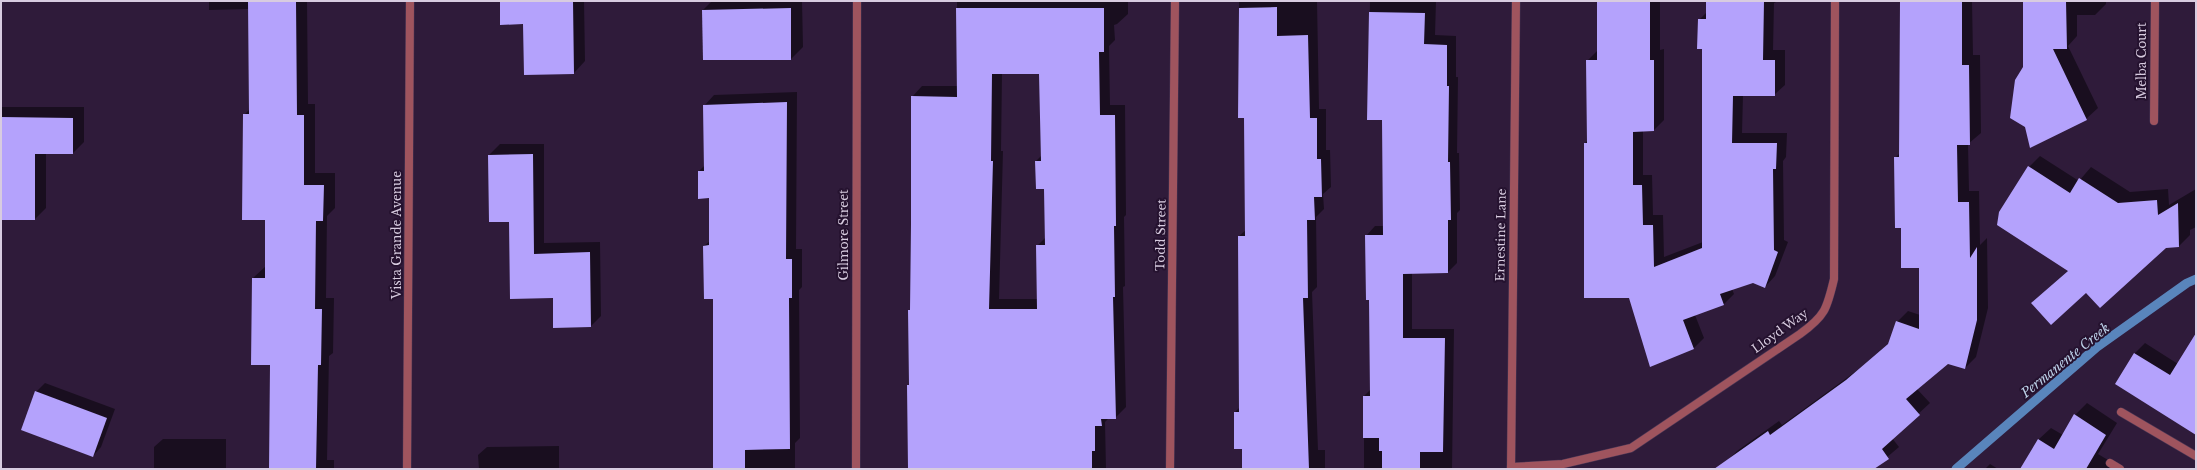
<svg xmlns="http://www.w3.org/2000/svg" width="2197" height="470" font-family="'Libre Baskerville',serif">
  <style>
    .shadow { fill: #0007; fill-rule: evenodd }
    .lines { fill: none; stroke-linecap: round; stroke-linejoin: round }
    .stream { stroke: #5985bc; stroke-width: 9 }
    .building { fill: #b4a2fc; fill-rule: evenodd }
    .service-casing { stroke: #4a3755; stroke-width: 9 }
    .minor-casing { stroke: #4a3755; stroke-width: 9 }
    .service { stroke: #9f545e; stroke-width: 8 }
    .minor { stroke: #9f545e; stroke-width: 8 }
    .labels { text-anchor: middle; stroke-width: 4; stroke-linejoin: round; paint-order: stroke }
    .street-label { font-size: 12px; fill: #d8cce0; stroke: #25122f }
    .water-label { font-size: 13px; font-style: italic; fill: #bed2e9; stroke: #25122f }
  </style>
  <rect width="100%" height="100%" fill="#2f1b3a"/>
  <g class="shadow">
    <polygon points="1,1 2,1 1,29"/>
    <polygon points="209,1 307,1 308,104 315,104 315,173 335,173 335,208 327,216 326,298 334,298 333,353 329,356 327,460 334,460 334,469 270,469 271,364 253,278 266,266 266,219 244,115 250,109 249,9 209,10"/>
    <polygon points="501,1 584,1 585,61 574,73"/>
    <polygon points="712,1 802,1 803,47 791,59 704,59 703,10"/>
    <path d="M 957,1 L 1128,1 L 1128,14 L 1117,24 L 1114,25 L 1115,40 L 1109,46 L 1110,105 L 1125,105 L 1126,215 L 1124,217 L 1125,286 L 1123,287 L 1126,407 L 1115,418 L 1109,418 L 1105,422 L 1106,469 L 909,469 L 912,97 L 922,86 L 958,86 ZM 1002,73 L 1040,73 L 1041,156 L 1036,161 L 1045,188 L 1046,237 L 1037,246 L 1038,299 L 999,299 L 1003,151 L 1001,151 Z"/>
    <polygon points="1239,1 1317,1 1319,109 1326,109 1326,150 1330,150 1331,187 1323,194 1324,209 1316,217 1317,287 1312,292 1318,450 1325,450 1325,469 1243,469 1243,448 1235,412 1240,407 1239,236 1246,230 1245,117 1239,117"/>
    <polygon points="1370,1 1436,1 1435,35 1456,36 1456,77 1458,77 1457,153 1459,153 1460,210 1457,213 1457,263 1448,272 1412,272 1412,329 1454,329 1452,469 1364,469 1364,396 1371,389 1370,298 1366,236 1375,226 1384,226 1383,119 1368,119"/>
    <polygon points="1598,1 1660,1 1660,50 1664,49 1664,120 1654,130 1643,131 1643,175 1652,175 1653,215 1663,215 1664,257 1703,242 1703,48 1699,20 1707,12 1707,1 1778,1 1774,3 1773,50 1785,50 1785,85 1774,95 1743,95 1742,133 1787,133 1786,157 1783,161 1784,240 1788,242 1775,276 1765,287 1753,282 1732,289 1734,294 1724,304 1695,315 1704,338 1693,349 1585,143 1588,140 1587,61 1598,50"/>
    <polygon points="1901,1 1972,1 1973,55 1980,55 1981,133 1968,144 1969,191 1979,191 1980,245 1987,238 1988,308 1976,357 1965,368 1947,363 1917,389 1930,403 1892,438 1899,447 1873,469 1731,469 1726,462 1737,451 1779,421 1782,425 1859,369 1890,342 1897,322 1908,311 1920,315 1920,267 1902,227 1895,158 1900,153"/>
    <polygon points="2024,1 2106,1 2106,4 2095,15 2077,15 2077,36 2068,46 2098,108 2086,119 2024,67"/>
    <polygon points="797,92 796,249 802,249 802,287 799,290 800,438 795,443 795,469 714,469 714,298 704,246 710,241 710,197 699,171 705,165 704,106 714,95"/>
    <polygon points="1,107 84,107 84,142 73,153 46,153 46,208 35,219 1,219"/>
    <polygon points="500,144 544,144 544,243 600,242 601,316 591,326 554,297 510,221 489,155"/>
    <polygon points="2040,156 2079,181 2091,167 2130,192 2168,189 2169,205 2196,189 2196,227 2190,230 2190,235 2179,246 2165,247 2086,292 2032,303 2069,270 2029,167"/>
    <polygon points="2196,335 2196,434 2116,384 2135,353 2145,343 2178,364"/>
    <polygon points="45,383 115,409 101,447 93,456 36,392"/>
    <polygon points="2087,403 2117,423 2098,454 2123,469 2021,469 2039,439 2051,428 2063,435 2075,415"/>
    <polygon points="163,439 226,439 226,469 154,469 154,447"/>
    <polygon points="559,446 559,469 479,469 478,455 487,447"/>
    <polygon points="1990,464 1998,469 1985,469"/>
  </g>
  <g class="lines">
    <polyline class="stream" points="1956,469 2097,347 2187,283 2196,279"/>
  </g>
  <g class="building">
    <polygon points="248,1 296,1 297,115 304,115 304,185 324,185 323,221 316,221 315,309 322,309 321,365 318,365 316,469 269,469 270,365 251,365 252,278 265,278 265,220 242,220 243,114 249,114"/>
    <polygon points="500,1 573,1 574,74 524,75 523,24 500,25"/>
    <polygon points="1597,1 1650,1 1650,60 1654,60 1654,131 1633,132 1633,185 1642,185 1643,225 1653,225 1654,267 1702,248 1702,49 1697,49 1698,19 1706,19 1706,1 1764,1 1763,60 1775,60 1775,96 1733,96 1732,143 1777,143 1776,169 1773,169 1774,250 1778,252 1765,288 1753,283 1720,294 1724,305 1683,320 1694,349 1650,367 1629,298 1584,298 1584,143 1587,143 1586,60 1597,60"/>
    <polygon points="1900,1 1962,1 1962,65 1969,65 1970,145 1957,145 1958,202 1969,202 1970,258 1977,247 1977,320 1965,369 1948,364 1906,399 1920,415 1882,449 1889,459 1874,469 1714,469 1768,431 1770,435 1846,380 1888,344 1896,321 1919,329 1919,268 1901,268 1901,228 1895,228 1894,157 1899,157"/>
    <polygon points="2023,1 2066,1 2067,49 2053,49 2087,120 2030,148 2025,127 2010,118 2015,80 2023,67"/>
    <polygon points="1277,7 1277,36 1308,35 1310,118 1317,118 1317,159 1321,159 1322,197 1314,197 1315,220 1307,220 1308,298 1303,298 1309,469 1242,469 1242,449 1234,449 1234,412 1239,412 1238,236 1245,236 1244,118 1238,118 1239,8"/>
    <polygon points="791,8 791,60 703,60 702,10"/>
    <path d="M 956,8 L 1104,8 L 1104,52 L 1099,52 L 1100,115 L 1115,115 L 1116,226 L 1114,226 L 1115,297 L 1113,297 L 1116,419 L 1101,419 L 1102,426 L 1095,426 L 1095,451 L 1092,451 L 1092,469 L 908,469 L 907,385 L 909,385 L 908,310 L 910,310 L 911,224 L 911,96 L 957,97 ZM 992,74 L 1039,74 L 1041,161 L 1035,161 L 1036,189 L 1044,189 L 1045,245 L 1036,245 L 1037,309 L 989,309 L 993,161 L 991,161 Z"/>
    <polygon points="1369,12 1425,13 1424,44 1447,45 1447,86 1449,86 1448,162 1450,162 1451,220 1448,220 1448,273 1403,274 1403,338 1445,338 1443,452 1420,452 1420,469 1382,469 1382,451 1379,451 1379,438 1363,438 1363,396 1370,396 1369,300 1366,300 1365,235 1383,235 1382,120 1367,120"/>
    <polygon points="787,102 786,259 792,259 792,298 789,298 790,449 745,450 745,469 713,469 713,299 704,299 703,246 709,245 709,198 698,199 698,171 704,171 703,105"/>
    <polygon points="1,117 73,118 73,154 35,154 35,220 1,220"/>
    <polygon points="533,154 534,254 590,252 591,327 553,328 553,298 510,299 509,222 489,222 488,155"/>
    <polygon points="2028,166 2070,193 2079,178 2118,203 2157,200 2158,215 2178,203 2179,247 2166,248 2100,308 2086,293 2051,325 2031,303 2068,271 1997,225 1999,212"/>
    <polygon points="2196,333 2196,435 2115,384 2134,353 2170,375"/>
    <polygon points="35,391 107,418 93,457 21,430"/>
    <polygon points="2074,414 2106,435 2086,469 2020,469 2038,439 2054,449"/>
  </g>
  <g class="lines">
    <g class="service-casing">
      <g id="service">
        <polyline points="2121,412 2196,456"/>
        <polyline points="2110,463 2120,469"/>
      </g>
    </g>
    <g class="minor-casing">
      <g id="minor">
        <polyline points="2154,121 2155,1"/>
        <path d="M 1511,467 L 1563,464 L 1631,448 L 1800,334 C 1825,316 1827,309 1834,279 L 1835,1"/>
        <polyline points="407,469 410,1"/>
        <polyline points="856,469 857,1"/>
        <polyline points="1170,469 1175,1"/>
        <polyline points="1511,469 1516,1"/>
      </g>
    </g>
    <use href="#service" class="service"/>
    <use href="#minor" class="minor"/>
  </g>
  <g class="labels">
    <g class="street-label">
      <text transform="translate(2142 61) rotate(-90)" y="4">Melba Court</text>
      <text transform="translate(397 235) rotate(-90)" y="4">Vista Grande Avenue</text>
      <text transform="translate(844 235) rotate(-90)" y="4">Gilmore Street</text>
      <text transform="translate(1161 235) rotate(-89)" y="4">Todd Street</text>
      <text transform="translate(1501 235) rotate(-89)" y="4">Ernestine Lane</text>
      <text transform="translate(1780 331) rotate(-36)" y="4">Lloyd Way</text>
    </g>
    <g class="water-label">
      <text transform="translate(2065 360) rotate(-39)" y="5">Permanente Creek</text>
    </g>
  </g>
  <rect width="2197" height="470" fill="none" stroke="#d8cce0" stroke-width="4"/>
</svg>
